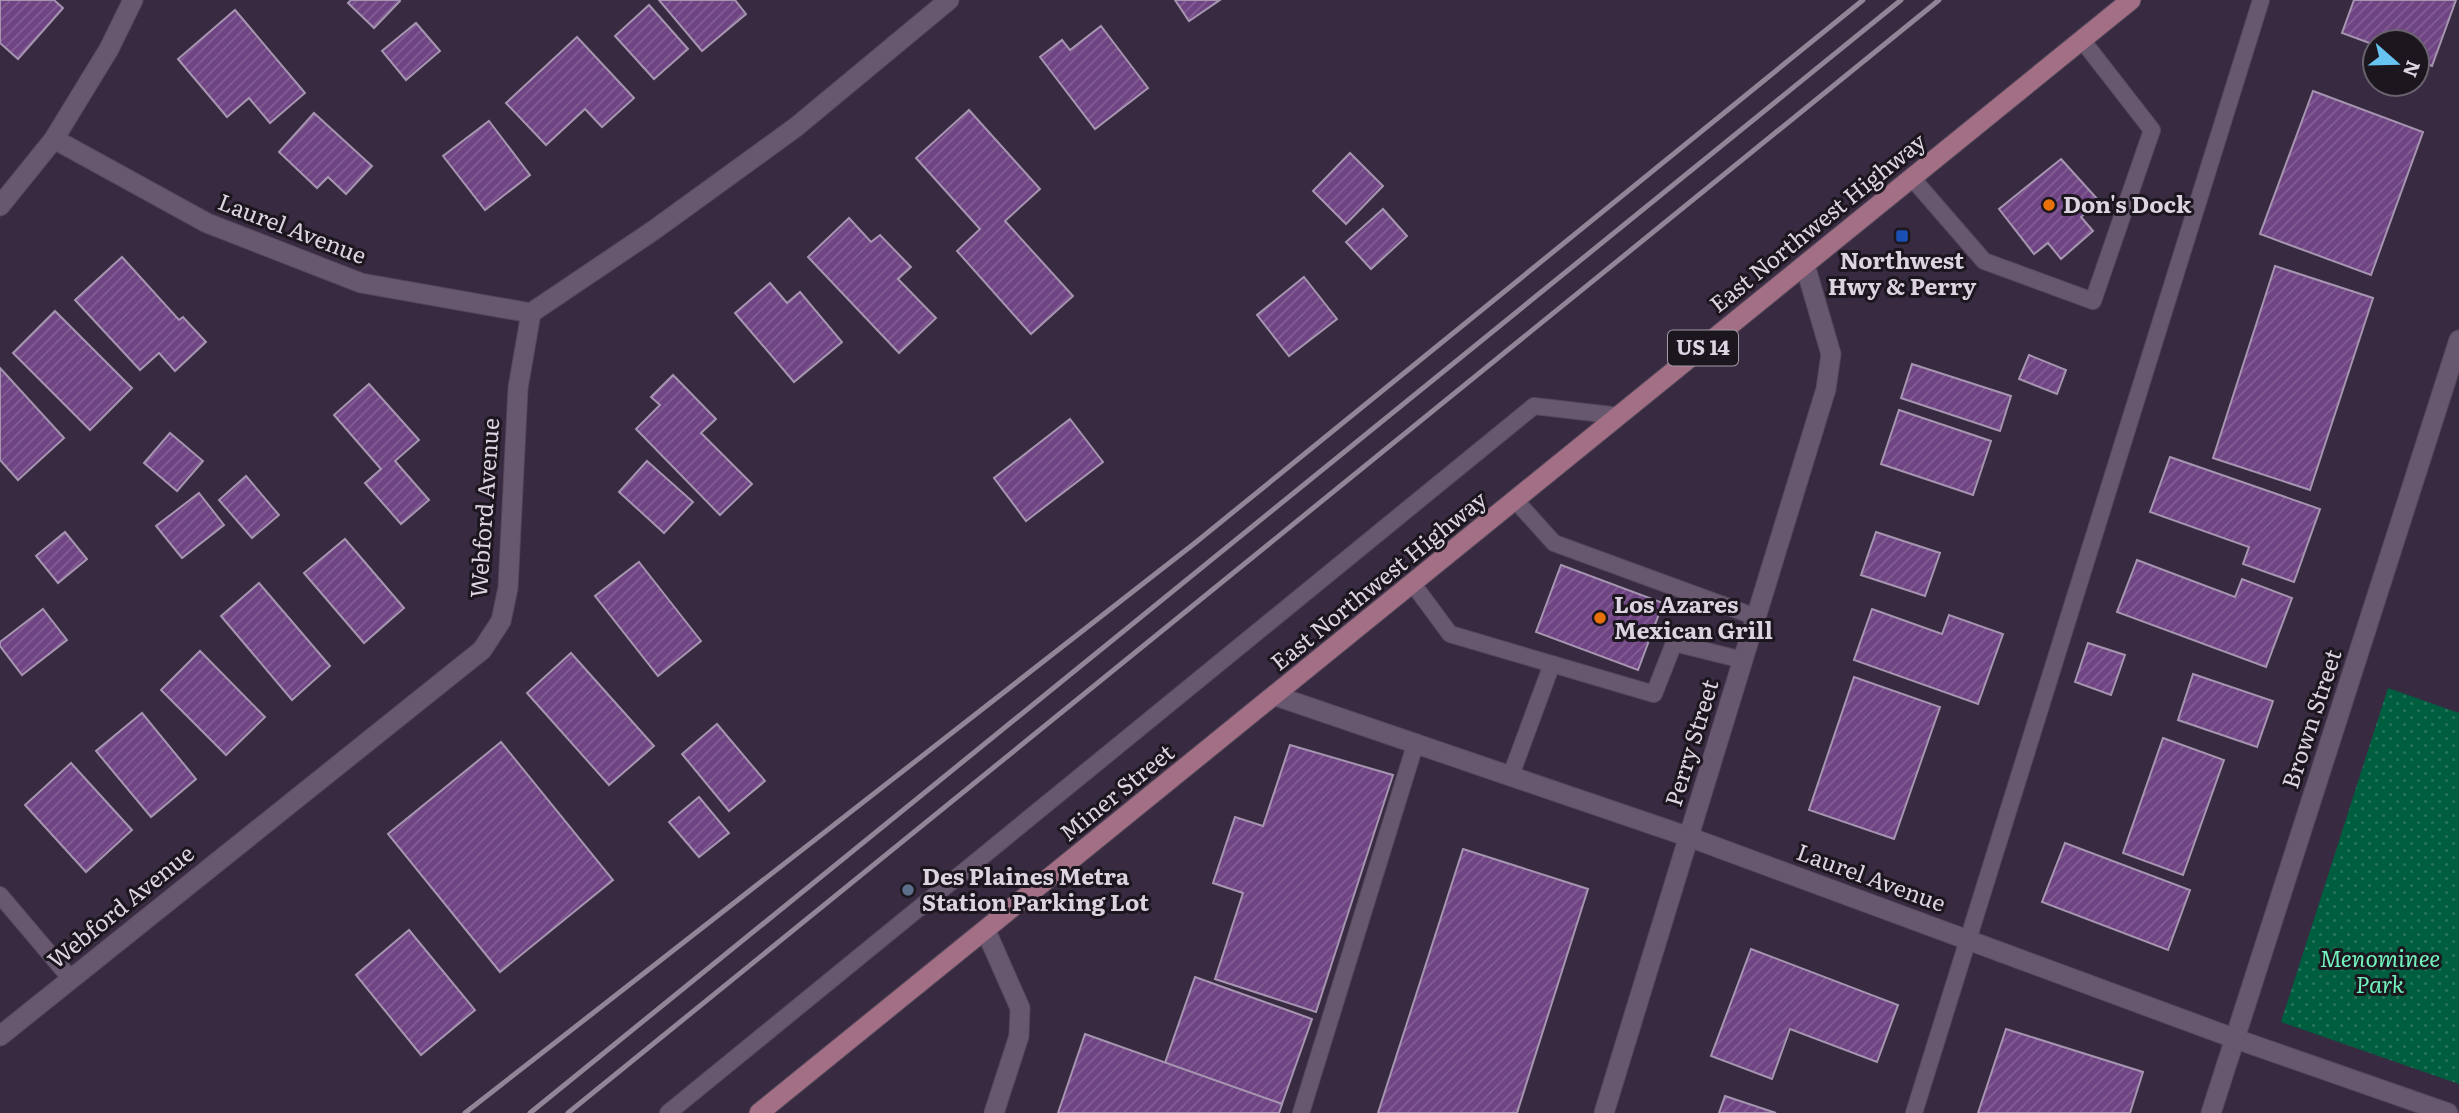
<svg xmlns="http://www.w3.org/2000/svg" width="2459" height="1113" font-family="Literata,serif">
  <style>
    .grass { fill: url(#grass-dots) }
    .building { fill: url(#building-hatch); stroke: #a695b0; stroke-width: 2 }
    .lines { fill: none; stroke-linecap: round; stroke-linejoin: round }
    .service-casing { stroke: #55485b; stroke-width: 18 }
    .minor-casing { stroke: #55485b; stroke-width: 21 }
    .tertiary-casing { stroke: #55485b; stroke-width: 21 }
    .primary-casing { stroke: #55485b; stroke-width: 21 }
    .service { stroke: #675870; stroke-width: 16 }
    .minor { stroke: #675870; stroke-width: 19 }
    .tertiary { stroke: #675870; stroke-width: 19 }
    .primary { stroke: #a36f84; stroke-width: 19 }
    .rail { stroke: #918697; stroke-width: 5 }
    .food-dot { fill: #e8710a; stroke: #1c161f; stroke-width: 2.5 }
    .transit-dot { fill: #1a4fb4; stroke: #1c161f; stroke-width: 2.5 }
    .service-dot { fill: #5c6f8a; stroke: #1c161f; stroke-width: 2.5 }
    .labels { text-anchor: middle; stroke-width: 6; stroke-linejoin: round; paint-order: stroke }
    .shield { fill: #1c161f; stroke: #a39ba8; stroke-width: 2 }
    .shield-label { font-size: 21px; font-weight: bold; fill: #ddd4e2 }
    .poi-label { font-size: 23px; font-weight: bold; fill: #ddd4e2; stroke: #1c161f; text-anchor: start }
    .street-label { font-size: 23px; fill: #ddd4e2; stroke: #1c161f }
    .park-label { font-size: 23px; font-style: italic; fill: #72f3bd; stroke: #1c161f }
  </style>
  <defs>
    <pattern id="grass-dots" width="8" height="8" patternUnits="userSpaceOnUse" patternTransform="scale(1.75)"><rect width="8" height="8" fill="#005e40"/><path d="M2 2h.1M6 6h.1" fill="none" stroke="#25745b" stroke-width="1.8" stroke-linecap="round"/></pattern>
    <pattern id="building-hatch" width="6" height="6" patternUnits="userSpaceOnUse" patternTransform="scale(1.75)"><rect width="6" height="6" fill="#6f4483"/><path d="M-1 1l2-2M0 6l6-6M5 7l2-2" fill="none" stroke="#835e94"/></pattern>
  </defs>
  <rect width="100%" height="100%" fill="#382a40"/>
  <polygon class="grass" points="2388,688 2459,713 2459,1084 2281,1022"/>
  <g class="building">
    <polygon points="0,0 54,0 63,8 18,59 0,43"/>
    <polygon points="351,0 399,0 400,1 374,28 348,3"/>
    <polygon points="659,0 735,0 746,14 702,51"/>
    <polygon points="1175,0 1220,0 1189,21"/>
    <polygon points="2354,0 2456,0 2432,66 2417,60 2417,42 2375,42 2375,45 2342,33"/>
    <polygon points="649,5 688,49 654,79 615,36"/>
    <polygon points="235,10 305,93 270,123 249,98 227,117 178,59"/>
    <polygon points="416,23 440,51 406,80 382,51"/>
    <polygon points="1101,26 1148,88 1095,129 1040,57 1062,40 1070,50"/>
    <polygon points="577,37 634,98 602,127 585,109 546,145 506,103"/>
    <polygon points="2313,91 2423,132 2371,275 2260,234"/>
    <polygon points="969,110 1040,189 1005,221 1073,296 1031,334 957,251 980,229 916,158"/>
    <polygon points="314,113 372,166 346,194 328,177 317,188 279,152"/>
    <polygon points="489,121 530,175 485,210 443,156"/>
    <polygon points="1350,153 1383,186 1346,224 1313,191"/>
    <polygon points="2061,159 2099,201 2081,217 2093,231 2061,259 2048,243 2034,254 1999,209"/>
    <polygon points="1383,209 1407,236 1371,269 1346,242"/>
    <polygon points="849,218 871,242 880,235 911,267 898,279 936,318 899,353 808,257"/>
    <polygon points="122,257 179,320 183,317 206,342 175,371 159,353 140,370 75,300"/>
    <polygon points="2275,266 2373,298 2310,490 2213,458"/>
    <polygon points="1304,277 1337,319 1289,356 1257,315"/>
    <polygon points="770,283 787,303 800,292 842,342 794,382 735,313"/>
    <polygon points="55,311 132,388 90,430 13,353"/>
    <polygon points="2029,355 2066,370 2057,394 2019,379"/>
    <polygon points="1912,364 2011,396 2000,431 1901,398"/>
    <polygon points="0,368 64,438 18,480 0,460"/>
    <polygon points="673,375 716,419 701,433 752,484 720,515 636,429 660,405 651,397"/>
    <polygon points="369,384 419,440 395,461 429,500 401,524 365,483 381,469 334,415"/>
    <polygon points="1899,410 1991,441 1973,495 1881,464"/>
    <polygon points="1070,419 1103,462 1026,521 994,478"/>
    <polygon points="170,433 203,461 177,491 144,463"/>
    <polygon points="2170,457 2320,509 2294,582 2243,564 2249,547 2150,512"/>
    <polygon points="647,461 693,502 664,533 619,492"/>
    <polygon points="246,476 279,515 252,538 219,500"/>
    <polygon points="199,493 224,525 182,558 156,526"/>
    <polygon points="65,532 87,559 58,583 36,556"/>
    <polygon points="1876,532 1940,553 1925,596 1861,575"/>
    <polygon points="345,539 404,608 364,643 304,573"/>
    <polygon points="2137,560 2235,597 2242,579 2292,598 2266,667 2117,612"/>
    <polygon points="639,562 701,641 658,676 595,596"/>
    <polygon points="1561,565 1663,603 1638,670 1536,632"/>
    <polygon points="259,583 330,666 292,700 221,616"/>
    <polygon points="43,609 67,640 22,675 0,646 0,642"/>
    <polygon points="1872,609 1942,634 1949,615 2003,634 1978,704 1854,660"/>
    <polygon points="2088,643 2125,655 2111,695 2075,682"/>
    <polygon points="200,651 265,717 226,755 161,690"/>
    <polygon points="571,653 654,746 609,785 527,693"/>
    <polygon points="2193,674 2273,701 2257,747 2178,720"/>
    <polygon points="1854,677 1940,707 1894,839 1809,810"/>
    <polygon points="142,713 196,779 151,817 96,751"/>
    <polygon points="717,724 765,781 729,811 682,754"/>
    <polygon points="2163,738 2224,760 2183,875 2123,853"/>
    <polygon points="501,742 613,880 500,972 388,834"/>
    <polygon points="1290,745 1393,775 1316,1012 1215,979 1243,893 1213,883 1235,817 1263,826"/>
    <polygon points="71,763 132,830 86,872 25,805"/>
    <polygon points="699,797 729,833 699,857 669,822"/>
    <polygon points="2065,843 2190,890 2168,950 2042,902"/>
    <polygon points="1463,849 1588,889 1517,1113 1378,1113"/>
    <polygon points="409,930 475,1010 421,1055 356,975"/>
    <polygon points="1751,949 1898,1005 1877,1062 1790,1029 1772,1079 1711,1056"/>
    <polygon points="1195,977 1312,1019 1282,1104 1165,1063"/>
    <polygon points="2006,1029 2143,1072 2130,1113 1978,1113"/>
    <polygon points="1085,1034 1282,1104 1279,1113 1058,1113"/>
    <polygon points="1725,1096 1776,1113 1719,1113"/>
  </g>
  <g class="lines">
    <g class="service-casing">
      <g id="service">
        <polyline points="1912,178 1984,261 2093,301 2152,130 2082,40"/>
        <polyline points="1516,501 1554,543 1756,617"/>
        <polyline points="1413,584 1450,634 1654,694 1674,643 1743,660"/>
        <polyline points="1511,775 1552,664"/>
        <polyline points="0,895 71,979"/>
        <polyline points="668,1113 1534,406 1620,416"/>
        <polyline points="1301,1113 1416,742"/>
        <polyline points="1914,1113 2261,0"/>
      </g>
    </g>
    <g class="minor-casing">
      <g id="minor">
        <polyline points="54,139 207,223 361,283 531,313"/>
        <polyline points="1276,696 1689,837 2236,1039 2448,1113"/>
        <polyline points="986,931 1020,1008 1019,1036 994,1113"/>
        <polyline points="0,1036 482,650 501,621 508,588 518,388 531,313 654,230 796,127 949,0"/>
        <polyline points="1604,1113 1826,389 1831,354 1805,265"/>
        <polyline points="2211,1113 2459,340"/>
      </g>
    </g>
    <g class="tertiary-casing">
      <polyline id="tertiary" points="0,206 54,139 109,49 133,0"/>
    </g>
    <g class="primary-casing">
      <polyline id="primary" points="759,1113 2131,0"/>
    </g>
    <use href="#service" class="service"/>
    <use href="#minor" class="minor"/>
    <use href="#tertiary" class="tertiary"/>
    <use href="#primary" class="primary"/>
    <g class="rail">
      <polyline points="465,1113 1195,543 1863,0"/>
      <polyline points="530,1113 1901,0"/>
      <polyline points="568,1113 1939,0"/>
    </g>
  </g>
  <g class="food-dot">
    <circle cx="2049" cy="205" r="7"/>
    <circle cx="1600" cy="618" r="7"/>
  </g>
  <rect class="transit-dot" x="1895" y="229" width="14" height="14" rx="3.5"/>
  <circle class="service-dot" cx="908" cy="890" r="7"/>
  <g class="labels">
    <rect class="shield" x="1668" y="330.5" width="70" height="35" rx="5"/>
    <g class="shield-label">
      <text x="1703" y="355">US 14</text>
    </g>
    <g class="poi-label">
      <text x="2063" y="213">Don's Dock</text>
      <text x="1902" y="269" text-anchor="middle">Northwest<tspan x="1902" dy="26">Hwy &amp; Perry</tspan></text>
      <text x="1614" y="613">Los Azares<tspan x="1614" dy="26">Mexican Grill</tspan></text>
      <text x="922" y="885">Des Plaines Metra<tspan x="922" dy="26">Station Parking Lot</tspan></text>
    </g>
    <g class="street-label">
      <text transform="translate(1818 223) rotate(-39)" y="8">East Northwest Highway</text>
      <text transform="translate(292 229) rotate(21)" y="8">Laurel Avenue</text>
      <text transform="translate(485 508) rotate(-86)" y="8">Webford Avenue</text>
      <text transform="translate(1379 581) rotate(-39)" y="8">East Northwest Highway</text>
      <text transform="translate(2312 719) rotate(-72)" y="8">Brown Street</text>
      <text transform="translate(1692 743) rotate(-73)" y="8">Perry Street</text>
      <text transform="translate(1117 793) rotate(-39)" y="8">Miner Street</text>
      <text transform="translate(1871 878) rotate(20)" y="8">Laurel Avenue</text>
      <text transform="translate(121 907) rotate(-39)" y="8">Webford Avenue</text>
    </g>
    <g class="park-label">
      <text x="2380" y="967">Menominee<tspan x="2380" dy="26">Park</tspan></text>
    </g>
  </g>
  <g transform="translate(2396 63) rotate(110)"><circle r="33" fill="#1c161f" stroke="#69626d" stroke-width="2"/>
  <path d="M0-5L12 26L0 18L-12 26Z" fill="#67c4f0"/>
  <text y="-10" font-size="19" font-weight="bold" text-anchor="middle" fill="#ddd4e2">N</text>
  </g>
</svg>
